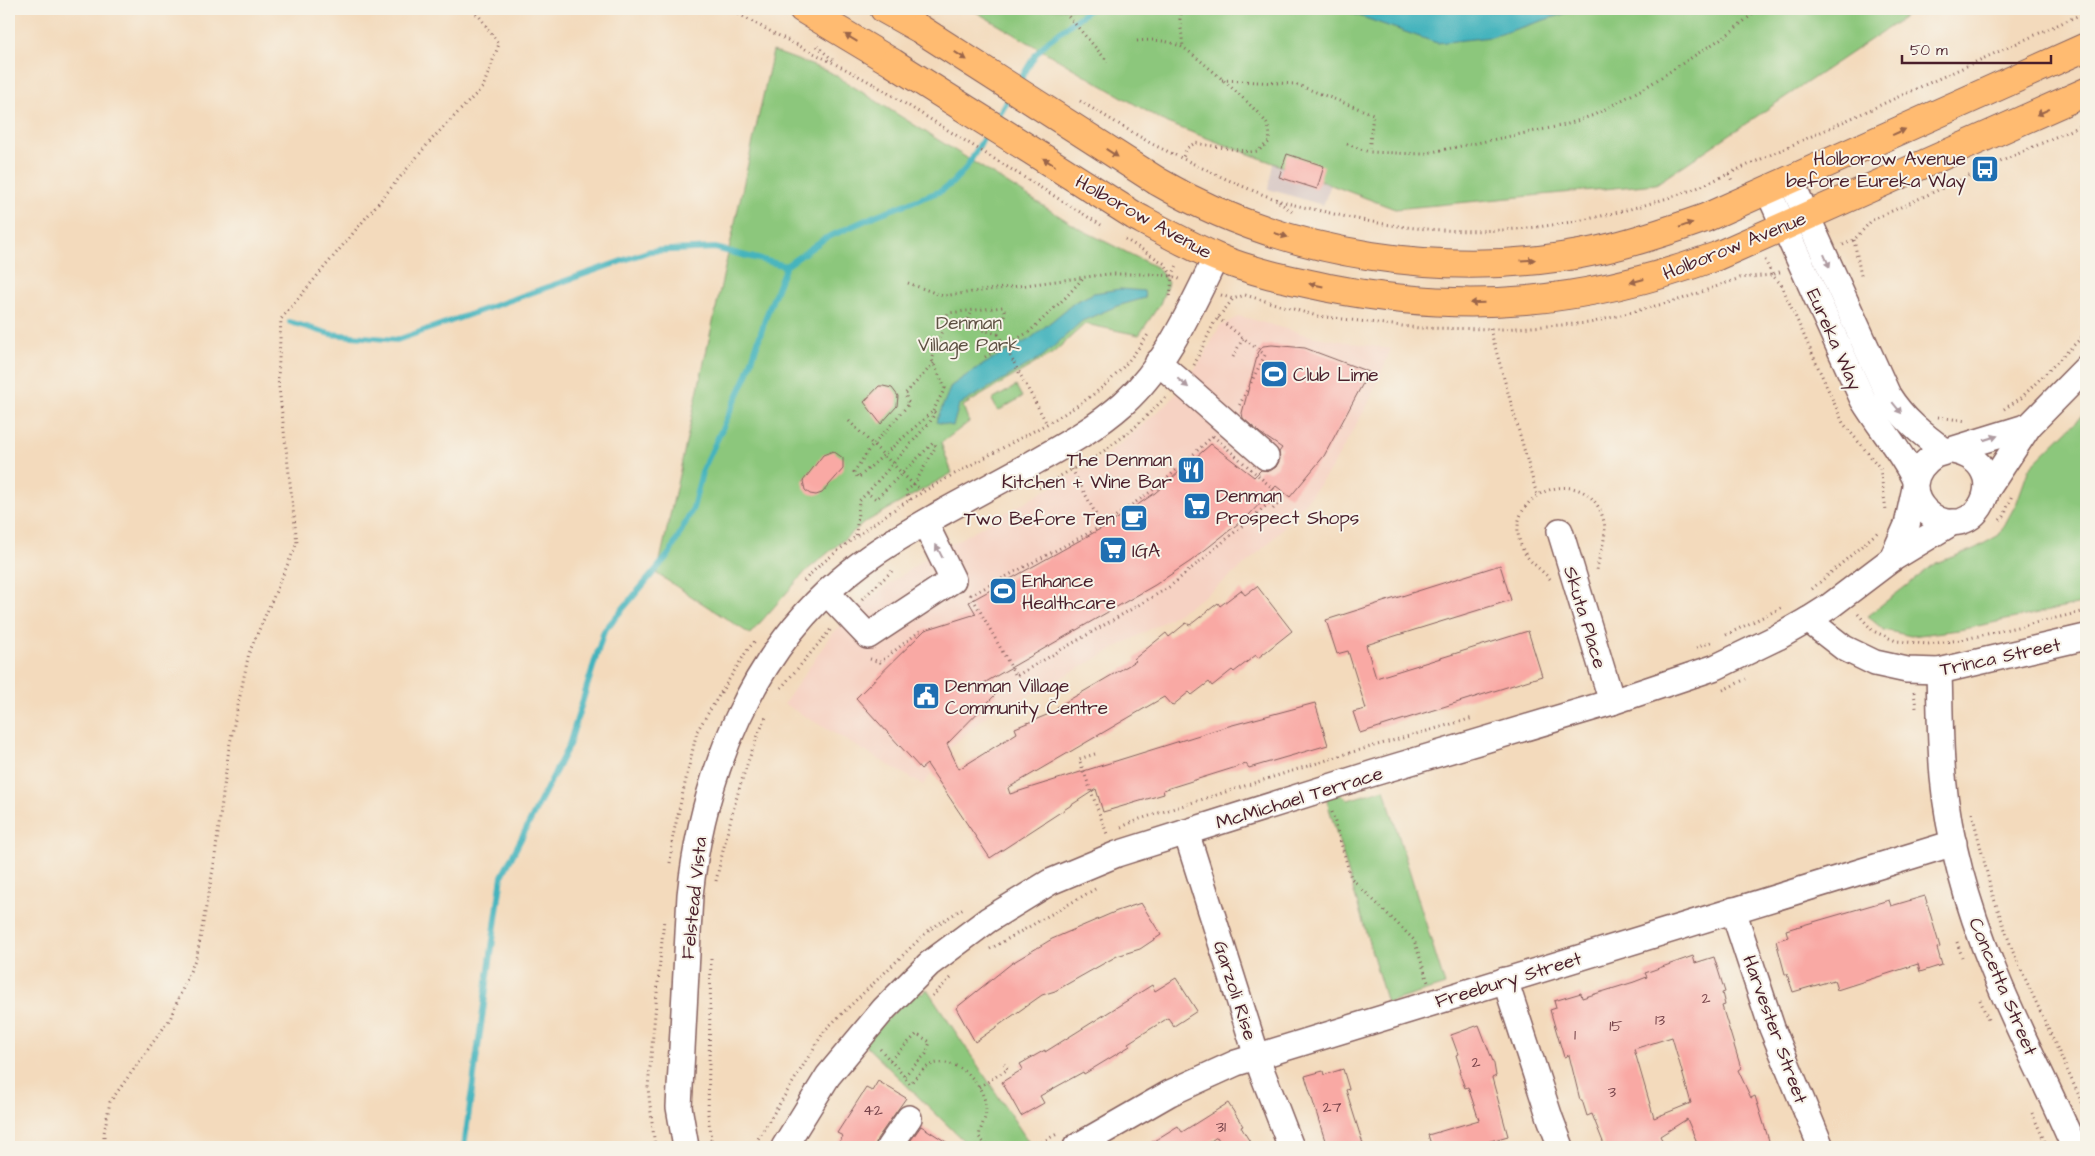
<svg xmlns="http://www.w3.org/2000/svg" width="2095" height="1156" font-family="'Architects Daughter',sans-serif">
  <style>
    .built { fill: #f6d2c3 }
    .industrial { fill: #d1bfbd }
    .green { fill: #8cc77c; stroke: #6b7354 }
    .water { fill: #45b4bd; stroke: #486a74 }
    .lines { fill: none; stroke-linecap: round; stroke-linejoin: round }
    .stream { stroke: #45b4bd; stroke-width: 6 }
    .building { fill: #f9a9a4; fill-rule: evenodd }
    .minor-casing { stroke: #85605e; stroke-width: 28 }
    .major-casing { stroke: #85605e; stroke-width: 30 }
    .path { stroke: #85605e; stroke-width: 3; stroke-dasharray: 1 4; stroke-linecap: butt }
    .minor { stroke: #fff; stroke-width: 25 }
    .major { stroke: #ffbb71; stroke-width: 28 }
    .major-bridge-casing { stroke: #85605e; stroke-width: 30; stroke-linecap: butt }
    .path-bridge { stroke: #85605e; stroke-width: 3; stroke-dasharray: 1 4; stroke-linecap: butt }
    .major-bridge { stroke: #ffbb71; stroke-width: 28 }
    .oneway { fill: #9b654a }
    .oneway2 { fill: #ae9aa0 }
    .labels { text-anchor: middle; stroke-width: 4; stroke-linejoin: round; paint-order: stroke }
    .number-label { font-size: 16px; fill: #764249 }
    .poi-label { font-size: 19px; fill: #4a1f2b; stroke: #f7f3e8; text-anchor: start }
    .street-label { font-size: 19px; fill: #4a1f2b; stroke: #f7f3e8 }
    .park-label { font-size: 19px; fill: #5e5143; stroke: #f7f3e8 }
  </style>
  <rect width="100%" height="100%" fill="#f7f3e8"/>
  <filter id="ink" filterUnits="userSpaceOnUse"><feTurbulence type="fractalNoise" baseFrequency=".02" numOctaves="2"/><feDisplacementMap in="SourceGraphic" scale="10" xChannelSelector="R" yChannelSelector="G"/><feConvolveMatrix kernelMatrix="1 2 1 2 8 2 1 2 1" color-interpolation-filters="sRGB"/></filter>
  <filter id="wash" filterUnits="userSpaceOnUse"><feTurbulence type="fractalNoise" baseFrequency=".0096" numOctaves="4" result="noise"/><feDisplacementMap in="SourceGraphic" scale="20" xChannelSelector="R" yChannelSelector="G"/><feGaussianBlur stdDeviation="1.12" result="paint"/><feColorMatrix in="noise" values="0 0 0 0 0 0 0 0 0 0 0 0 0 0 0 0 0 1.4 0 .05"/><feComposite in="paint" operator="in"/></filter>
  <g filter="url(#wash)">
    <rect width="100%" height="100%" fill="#f3dabc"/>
    <polygon class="built" points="1240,316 1315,337 1391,349 1369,402 1331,469 1308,499 1270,542 1240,569 1203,597 1163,622 1010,706 1007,702 985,717 951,747 923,785 784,704 831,635 863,603 923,560 1097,461 1129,437 1172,399 1202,359 1220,326"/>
    <polygon class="industrial" points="1285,105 1354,124 1323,205 1268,189"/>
    <g class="green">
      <polygon points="971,9 1925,9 1909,14 1656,184 1395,209 1167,123"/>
      <polygon points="773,51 830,72 1080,229 1158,268 1168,283 1160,304 1139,335 1085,324 1053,353 963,406 969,422 941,443 952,473 864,523 806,571 750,634 657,574"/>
      <polygon points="1016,386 1022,397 998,411 992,400"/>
      <polygon points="2086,412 2086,603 1959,630 1911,636 1884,630 1867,616 1936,563 1974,549 1999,535 2017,502 2029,468"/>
      <polygon points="1384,789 1445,985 1387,1003 1326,798 1341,794 1348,800"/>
      <polygon points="927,989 1032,1147 970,1147 864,1044 914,991 923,994"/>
    </g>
    <g class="water">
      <polygon points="1339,9 1579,9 1491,37 1437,43"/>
      <polygon points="1120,289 1144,291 1145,298 1117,306 1082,321 1043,356 959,405 953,426 936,422 951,386 977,368 1030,339 1075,302 1094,293"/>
    </g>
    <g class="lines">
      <g class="stream">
        <polyline points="1017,85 1036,54 1048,41 1090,9"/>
        <polyline points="995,121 1011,95"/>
        <polyline points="290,322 330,334 397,340 650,251 715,248 786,266"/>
        <polyline points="464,1147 502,876 569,745 604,631 670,553 693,508 702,472 747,375 767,314 786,266 824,239 877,215 941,191 952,183 966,168 988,131"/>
      </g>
    </g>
    <g id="blocks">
      <g class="building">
        <polygon points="1287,154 1324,166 1317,189 1279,177"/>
        <polygon points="1272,345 1305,348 1369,372 1324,456 1290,497 1276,486 1249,515 1191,561 1155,585 984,683 996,694 947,744 959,769 1017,733 1015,728 1059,710 1057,707 1136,661 1134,659 1166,633 1169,637 1186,623 1190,625 1218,603 1220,606 1241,590 1245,595 1257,586 1292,631 1258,658 1256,655 1234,672 1232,670 1212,686 1209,682 1192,695 1189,692 1172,706 1164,697 1008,788 1010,794 1225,727 1315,703 1328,745 1249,768 1246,764 1163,790 1164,794 1103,812 1096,789 990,858 927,764 921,769 856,698 925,630 976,614 969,602 1111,523 1155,493 1211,444 1254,477 1261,470 1270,471 1276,467 1280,459 1279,452 1282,448 1260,433 1243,418 1242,413 1258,353 1263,346"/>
        <polygon points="879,386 883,386 892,388 898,396 897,406 881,424 864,402"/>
        <polygon points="833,451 843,458 843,469 822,493 816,495 810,494 805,490 803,481 823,455"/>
        <polygon points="1500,565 1511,600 1366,645 1376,678 1528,631 1542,676 1360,733 1353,712 1366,709 1348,651 1337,654 1326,620"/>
        <polygon points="1925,896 1940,947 1937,948 1942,965 1920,972 1918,964 1837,990 1834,980 1793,992 1787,974 1785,974 1776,941 1788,937 1786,930 1889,900 1891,906"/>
        <polygon points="1141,903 1161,935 1140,949 1117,956 1055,991 1042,995 975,1042 956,1008 1012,963 1052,939 1117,911"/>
        <path d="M 1693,956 L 1695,963 L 1714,957 L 1725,992 L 1722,993 L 1725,1005 L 1722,1006 L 1741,1068 L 1738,1070 L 1751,1098 L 1755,1096 L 1771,1147 L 1699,1147 L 1687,1119 L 1660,1136 L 1663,1142 L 1653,1147 L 1605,1147 L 1592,1114 L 1587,1116 L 1582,1100 L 1580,1100 L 1569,1055 L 1564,1057 L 1550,1010 L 1556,1008 L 1554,1001 L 1581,993 L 1582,998 L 1634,982 L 1647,977 L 1645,973 ZM 1672,1037 L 1691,1103 L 1654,1118 L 1634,1049 Z"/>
        <polygon points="1176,978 1197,1011 1174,1026 1168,1018 1128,1043 1130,1046 1084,1074 1083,1072 1040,1096 1044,1103 1021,1116 1002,1082 1023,1069 1020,1064 1045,1050 1045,1052 1152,985 1155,991"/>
        <polygon points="1479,1025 1494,1064 1496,1076 1492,1078 1508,1136 1487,1142 1489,1147 1432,1147 1428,1135 1479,1120 1468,1087 1465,1088 1459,1072 1461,1071 1456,1055 1458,1054 1451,1035"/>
        <polygon points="1343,1069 1349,1089 1346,1090 1364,1147 1327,1147 1305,1076 1323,1071 1324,1075"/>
        <polygon points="878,1081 906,1098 877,1139 875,1147 836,1147 843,1136 837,1133 846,1119 866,1088 872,1091"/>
        <polygon points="1228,1103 1243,1126 1241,1127 1253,1147 1223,1147 1217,1137 1201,1147 1144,1147 1178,1126 1182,1132"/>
        <polygon points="921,1126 954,1147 906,1147"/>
      </g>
    </g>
  </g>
  <g filter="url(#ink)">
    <use href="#blocks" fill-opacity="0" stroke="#85605e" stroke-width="1"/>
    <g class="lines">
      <g class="minor-casing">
        <g id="minor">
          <path d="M 1791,181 L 1888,395 C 1903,419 1923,435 1945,451"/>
          <path d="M 1768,191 L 1863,400 C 1880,428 1901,451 1915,480"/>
          <polyline points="1158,362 1266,457"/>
          <path d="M 1952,451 C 1968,454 1981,461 1986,478 C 1988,488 1986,498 1980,507 C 1950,551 1881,491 1935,455 L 2029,426"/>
          <polyline points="1987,490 2029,426 2086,368"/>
          <polyline points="1560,531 1612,702"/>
          <polyline points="1892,559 1907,525 1915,488"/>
          <polyline points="827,593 868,636 953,580 925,523"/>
          <polyline points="1808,620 1844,648 1875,663 1907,670 1939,671 2086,637"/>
          <path d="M 1939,671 C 1940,706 1940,742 1943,777 C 1949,843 1969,910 1994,971 C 2018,1031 2049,1088 2074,1147"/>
          <polyline points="1186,832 1262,1072 1291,1147"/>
          <polyline points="1733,910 1772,1028 1821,1147"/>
          <polyline points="1505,980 1550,1118 1561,1147"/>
          <path d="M 686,1147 L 679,1107 L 690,895 C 703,774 752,650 850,572 C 879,548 912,530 945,511 C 974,495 1004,479 1033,463 C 1065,445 1096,428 1124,403 C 1167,364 1191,308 1216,257"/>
          <polyline points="784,1147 828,1076 884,1009 929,964 988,920 1050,882 1117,854 1374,773 1612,702 1716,667 1778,637 1808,620 1830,606 1892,559 1953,522"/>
          <polyline points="889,1147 909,1118"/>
          <polyline points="1076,1147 1170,1093 1236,1063 1954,843"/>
        </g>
      </g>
      <g class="major-casing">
        <g id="major">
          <polyline points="803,9 893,63"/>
          <polyline points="884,9 920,29"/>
          <path d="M 1157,181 C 1287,257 1453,282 1600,250 C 1636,242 1671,230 1705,218 L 2086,47"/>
          <path d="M 1135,216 C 1161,230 1188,245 1216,257 C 1252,272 1291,280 1329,288 C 1467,315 1585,304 1717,256 L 2086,92"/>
        </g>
      </g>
      <g class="path">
        <path d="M 730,9 C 777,37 827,58 875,85"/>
        <polyline points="1062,9 1108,62"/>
        <polyline points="1182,9 1180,19 1183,47"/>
        <path d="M 1137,41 C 1153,39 1167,40 1182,47 C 1195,54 1261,112 1267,124 C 1270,130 1270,135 1269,142 L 1258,151 L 1250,152 L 1195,143 L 1187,148 L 1182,159"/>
        <polyline points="817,46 835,62"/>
        <polyline points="1222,80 1295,84 1373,114 1369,152"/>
        <polyline points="1347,144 1369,152 1422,154 1565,125 1594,115 1646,87 1728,34 1759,9"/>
        <path d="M 1175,155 C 1209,171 1239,186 1275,199 C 1291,205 1309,208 1326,212 C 1456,245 1571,233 1697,188 L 2086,12"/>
        <polyline points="1729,174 1732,181"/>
        <polyline points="1279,202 1294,213"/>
        <polyline points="1125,239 1165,264 1172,276 1170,298"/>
        <polyline points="1854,240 1861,276"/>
        <polyline points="1843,245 1854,240 1872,220 2086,123"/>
        <polyline points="1765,260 1772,275 1781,284 1843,423 1880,468 1886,510"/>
        <polyline points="1172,276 1178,263"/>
        <polyline points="908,283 943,296 1109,274 1151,274 1172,276 1182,280"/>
        <polyline points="1221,295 1233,299"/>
        <polyline points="1218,318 1265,355 1239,406"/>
        <polyline points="944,323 968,320 972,311"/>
        <polyline points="1490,329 1537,495"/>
        <polyline points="985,357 1029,332 1065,298 1083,278"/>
        <polyline points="1233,357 1243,338"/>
        <polyline points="1014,363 1047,424"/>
        <polyline points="1194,365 1214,323 1233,299 1245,295 1317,316 1419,328 1502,329 1590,323 1682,299 1740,278 1772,275 1782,271"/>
        <polyline points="2004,409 2021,398 2086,333"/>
        <polyline points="933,411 945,388 932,360 948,313 1003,307 1005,313 998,334 982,330 968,320"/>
        <polyline points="1938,417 1967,421"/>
        <polyline points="849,421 914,485 925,491"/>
        <polygon points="1213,436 1278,493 1267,505 1168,588 1016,676 971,595 1102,526 1160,485"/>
        <polyline points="1072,469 1102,526"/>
        <polyline points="1039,488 1101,453 1132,430 1165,398"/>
        <polyline points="910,500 906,491 914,485 936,446 933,443 876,499 867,493 930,422 935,413 933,411 858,478 854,472 868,451 909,404 905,394 934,363"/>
        <polyline points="1273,509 1283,499 1278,493"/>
        <polyline points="2000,520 2004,516 2012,495"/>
        <polyline points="856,535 859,501 867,493"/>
        <path d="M 1550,579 C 1543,571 1532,564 1526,555 C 1489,496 1589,455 1604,522 C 1608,538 1598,555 1597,571"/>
        <path d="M 804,581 C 816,567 830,557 844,546 C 896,503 957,473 1015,441 C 1043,426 1074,410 1099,390 C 1119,374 1135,354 1149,333"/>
        <polyline points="1812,589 1879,531"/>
        <polyline points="862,599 892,571"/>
        <polyline points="1858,614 1873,631 1896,641 1928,644 1961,640 2086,611"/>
        <polyline points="1726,635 1781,608"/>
        <polyline points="1696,648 1711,642"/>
        <polyline points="870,659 880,662 920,631"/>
        <polyline points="781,688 832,628"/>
        <polyline points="1723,690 1746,679"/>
        <polyline points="1914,692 1916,708"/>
        <polyline points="1095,754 1079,759 1107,834"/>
        <polyline points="1332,812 1351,878 1414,940 1428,982"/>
        <polyline points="1972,813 1992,893 2013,952 2086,1111"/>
        <polyline points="1121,827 1140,819 1349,753 1473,718"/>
        <polyline points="670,863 673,836 697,731 748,649 756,640"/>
        <path d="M 716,881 C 729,824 742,768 767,715"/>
        <polyline points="1957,942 1962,957"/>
        <polyline points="990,949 1097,888"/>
        <polyline points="711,959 708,1114 712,1147"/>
        <polyline points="932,996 951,978"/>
        <polyline points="1980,1000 1989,1022"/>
        <path d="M 880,1049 L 890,1060 L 917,1034 L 930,1042 L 926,1054 L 904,1076 L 910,1084 C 918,1075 926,1064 938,1063 C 962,1060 986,1087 986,1110 C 986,1120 980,1127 979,1137 L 986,1145 L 992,1147"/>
        <polyline points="890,1060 904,1076"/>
        <polyline points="979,1087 1008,1069 1004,1064"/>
        <polyline points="2032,1113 2047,1147"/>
        <polyline points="104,1147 104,1133 110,1102 170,1019 197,955 214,864 229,748 249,653 297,543 278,379 281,319 432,139 483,87 499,44 479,16 470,9"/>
        <polyline points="655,1147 648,1088 664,919"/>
        <polyline points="753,1147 825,1030 929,930 965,907"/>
        <polyline points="1033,1147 1057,1134"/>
      </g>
      <use href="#minor" class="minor"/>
      <use href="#major" class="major"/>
      <g class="major-bridge-casing">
        <g id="major-bridge">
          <polyline points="920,29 1157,181"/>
          <polyline points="893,63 1135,216"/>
        </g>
      </g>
      <g class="path-bridge">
        <polyline points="875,85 1101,225"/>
        <polyline points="1080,101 1152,144 1175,155"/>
        <polyline points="998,334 1014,363"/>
      </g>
      <use href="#major-bridge" class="major-bridge"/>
    </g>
    <defs><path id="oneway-solid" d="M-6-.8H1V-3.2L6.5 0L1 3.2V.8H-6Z" transform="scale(1.25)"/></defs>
    <g class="oneway">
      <use href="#oneway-solid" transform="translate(851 38) rotate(-149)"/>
      <use href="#oneway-solid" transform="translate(961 56) rotate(33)"/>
      <use href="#oneway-solid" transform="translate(2043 112) rotate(156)"/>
      <use href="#oneway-solid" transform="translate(1899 132) rotate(-24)"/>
      <use href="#oneway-solid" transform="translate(1112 153) rotate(33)"/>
      <use href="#oneway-solid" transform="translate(1049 162) rotate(-148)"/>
      <use href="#oneway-solid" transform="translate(1686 225) rotate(-20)"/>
      <use href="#oneway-solid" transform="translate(1281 235) rotate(17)"/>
      <use href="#oneway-solid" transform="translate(1528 260) rotate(-4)"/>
      <use href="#oneway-solid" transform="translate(1637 281) rotate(165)"/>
      <use href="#oneway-solid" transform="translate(1316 285) rotate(-169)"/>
      <use href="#oneway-solid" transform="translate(1477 303) rotate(178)"/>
    </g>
    <g class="oneway2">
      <use href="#oneway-solid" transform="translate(1827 261) rotate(66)"/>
      <use href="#oneway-solid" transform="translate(1183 383) rotate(40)"/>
      <use href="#oneway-solid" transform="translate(1897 408) rotate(51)"/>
      <use href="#oneway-solid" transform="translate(1991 438) rotate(-18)"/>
      <use href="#oneway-solid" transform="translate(939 551) rotate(-117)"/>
    </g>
  </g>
  <defs>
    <g id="bus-square" transform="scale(1.4375)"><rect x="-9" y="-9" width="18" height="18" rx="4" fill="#1f6fb2" stroke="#f7f3e8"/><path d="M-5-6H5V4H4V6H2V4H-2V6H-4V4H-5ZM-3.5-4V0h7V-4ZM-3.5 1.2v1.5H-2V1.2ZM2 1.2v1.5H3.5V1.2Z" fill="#fff"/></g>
    <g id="stadium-square" transform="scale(1.4375)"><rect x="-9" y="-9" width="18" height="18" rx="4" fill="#1f6fb2" stroke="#f7f3e8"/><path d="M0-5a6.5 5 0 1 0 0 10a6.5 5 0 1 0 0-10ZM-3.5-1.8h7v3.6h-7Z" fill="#fff"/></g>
    <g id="restaurant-square" transform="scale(1.4375)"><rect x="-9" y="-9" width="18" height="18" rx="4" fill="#1f6fb2" stroke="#f7f3e8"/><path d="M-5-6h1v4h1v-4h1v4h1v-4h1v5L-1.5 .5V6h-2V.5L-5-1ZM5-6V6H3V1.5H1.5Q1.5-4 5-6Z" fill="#fff"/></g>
    <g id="supermarket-square" transform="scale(1.4375)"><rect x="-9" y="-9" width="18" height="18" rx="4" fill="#1f6fb2" stroke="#f7f3e8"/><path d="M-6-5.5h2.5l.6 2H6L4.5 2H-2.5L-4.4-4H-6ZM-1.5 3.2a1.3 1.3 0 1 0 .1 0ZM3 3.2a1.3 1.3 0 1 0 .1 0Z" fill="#fff"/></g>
    <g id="cafe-square" transform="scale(1.4375)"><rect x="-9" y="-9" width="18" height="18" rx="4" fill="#1f6fb2" stroke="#f7f3e8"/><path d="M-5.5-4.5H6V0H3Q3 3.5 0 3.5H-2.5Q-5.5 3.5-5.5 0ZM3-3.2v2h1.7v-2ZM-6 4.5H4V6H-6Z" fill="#fff"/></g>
    <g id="civic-square" transform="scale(1.4375)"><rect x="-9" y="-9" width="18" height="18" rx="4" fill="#1f6fb2" stroke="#f7f3e8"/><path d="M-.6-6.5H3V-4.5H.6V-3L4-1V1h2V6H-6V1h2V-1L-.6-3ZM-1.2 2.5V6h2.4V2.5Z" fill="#fff"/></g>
  </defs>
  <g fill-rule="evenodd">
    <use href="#bus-square" x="1985" y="169"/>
    <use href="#stadium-square" x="1274" y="374"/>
    <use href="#restaurant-square" x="1191" y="470"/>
    <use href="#supermarket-square" x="1197" y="506"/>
    <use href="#cafe-square" x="1134" y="518"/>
    <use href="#supermarket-square" x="1113" y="550"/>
    <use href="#stadium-square" x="1003" y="591"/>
    <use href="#civic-square" x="926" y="696"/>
  </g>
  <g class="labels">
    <g class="number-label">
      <text x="1706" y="1003">2</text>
      <text x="1660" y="1025">13</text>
      <text x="1616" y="1031">15</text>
      <text x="1575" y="1040">1</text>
      <text x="1476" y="1067">2</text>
      <text x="1612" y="1097">3</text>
      <text x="1332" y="1112">27</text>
      <text x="873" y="1115">42</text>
      <text x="1221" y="1132">31</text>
    </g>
    <g class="poi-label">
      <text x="1966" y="165" text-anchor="end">Holborow Avenue<tspan x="1966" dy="22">before Eureka Way</tspan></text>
      <text x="1293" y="381">Club Lime</text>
      <text x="1172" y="466" text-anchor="end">The Denman<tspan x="1172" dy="22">Kitchen + Wine Bar</tspan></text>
      <text x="1216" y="502">Denman<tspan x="1216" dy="22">Prospect Shops</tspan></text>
      <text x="1115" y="525" text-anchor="end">Two Before Ten</text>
      <text x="1132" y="557">IGA</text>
      <text x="1022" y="587">Enhance<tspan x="1022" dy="22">Healthcare</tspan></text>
      <text x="945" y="692">Denman Village<tspan x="945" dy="22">Community Centre</tspan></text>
    </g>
    <g class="street-label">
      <text transform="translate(1144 216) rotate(29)" y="7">Holborow Avenue</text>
      <text transform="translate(1734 245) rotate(-22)" y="7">Holborow Avenue</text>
      <text transform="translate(1835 339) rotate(66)" y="7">Eureka Way</text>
      <text transform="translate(1586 617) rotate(73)" y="7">Skuta Place</text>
      <text transform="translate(2000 656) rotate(-12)" y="7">Trinca Street</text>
      <text transform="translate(1299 797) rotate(-17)" y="7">McMichael Terrace</text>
      <text transform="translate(693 898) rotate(-84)" y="7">Felstead Vista</text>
      <text transform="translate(1508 979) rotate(-17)" y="7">Freebury Street</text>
      <text transform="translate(2004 986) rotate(67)" y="7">Concetta Street</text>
      <text transform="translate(1236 990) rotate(72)" y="7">Garzoli Rise</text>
      <text transform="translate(1776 1029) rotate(70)" y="7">Harvester Street</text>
    </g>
    <g class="park-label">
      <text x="969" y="329">Denman<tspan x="969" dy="22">Village Park</tspan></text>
    </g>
  </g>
  <rect width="2095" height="1156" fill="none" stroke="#f7f3e8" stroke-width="30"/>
  <path d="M1902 55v8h149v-8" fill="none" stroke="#4a1f2b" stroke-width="2.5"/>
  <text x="1910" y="55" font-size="15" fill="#4a1f2b" stroke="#f7f3e8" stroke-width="4" paint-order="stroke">50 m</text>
</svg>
